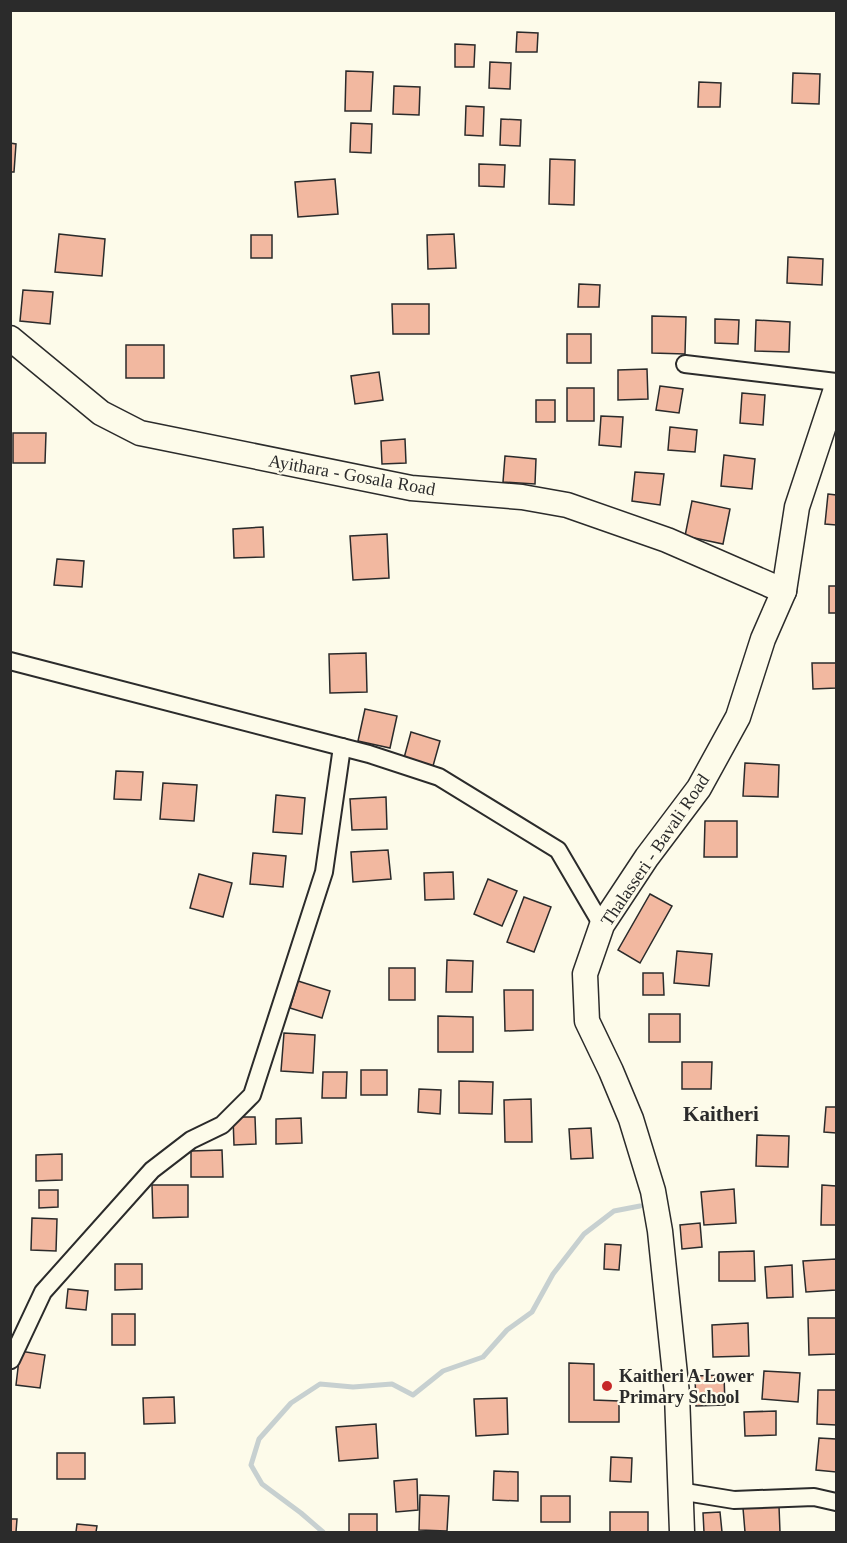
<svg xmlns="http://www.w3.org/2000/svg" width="847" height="1543" font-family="'Times New Roman',serif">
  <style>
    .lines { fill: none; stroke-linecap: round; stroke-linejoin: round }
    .stream { stroke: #c7d0d0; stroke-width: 5 }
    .building { fill: #f2b8a0; stroke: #2b2b2b; stroke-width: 1.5 }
    .minor-casing { stroke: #2b2b2b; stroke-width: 20 }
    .secondary-casing { stroke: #2b2b2b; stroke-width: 27 }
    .minor { stroke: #fdfbea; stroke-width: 16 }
    .secondary { stroke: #fdfbea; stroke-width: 24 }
    .poi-dot { fill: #c62828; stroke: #fdfbea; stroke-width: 2 }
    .labels { text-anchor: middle; stroke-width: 4.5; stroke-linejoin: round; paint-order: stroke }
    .street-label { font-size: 18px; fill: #2b2b2b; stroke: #fdfbea }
    .poi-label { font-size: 18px; font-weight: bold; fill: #2b2b2b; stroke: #fdfbea; text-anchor: start }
    .quarter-label { font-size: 21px; font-weight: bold; fill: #2b2b2b; stroke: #fdfbea }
  </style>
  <rect width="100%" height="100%" fill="#fdfbea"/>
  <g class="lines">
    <polyline class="stream" points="323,1532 301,1513 262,1484 251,1465 259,1439 291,1403 320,1384 353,1387 392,1384 413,1395 443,1371 483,1357 507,1330 532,1312 553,1274 584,1234 614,1211 640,1206"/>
  </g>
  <g class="building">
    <polygon points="517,32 538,33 537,52 516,52"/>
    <polygon points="455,44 475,45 474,67 455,67"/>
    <polygon points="490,62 511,63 510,89 489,88"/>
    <polygon points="346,71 373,72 371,111 345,111"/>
    <polygon points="793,73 820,74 819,104 792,103"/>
    <polygon points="699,82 721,83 720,107 698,107"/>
    <polygon points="394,86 420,87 419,115 393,114"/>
    <polygon points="466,106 484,107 483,136 465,135"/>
    <polygon points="501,119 521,120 520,146 500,145"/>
    <polygon points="351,123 372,124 371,153 350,152"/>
    <polygon points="10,143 16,144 14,172 10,172"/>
    <polygon points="550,159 575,160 574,205 549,204"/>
    <polygon points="479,164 505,165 504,187 479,186"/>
    <polygon points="335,179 338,214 298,217 295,182"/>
    <polygon points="59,234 105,239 102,276 55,272"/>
    <polygon points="454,234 456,268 428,269 427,235"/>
    <rect x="251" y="235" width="21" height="23"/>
    <polygon points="788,257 823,259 822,285 787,283"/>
    <polygon points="579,284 600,285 599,307 578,307"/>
    <polygon points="23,290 53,292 50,324 20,321"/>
    <polygon points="392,304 429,304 429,334 393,334"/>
    <polygon points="652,316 686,317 685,354 652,353"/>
    <polygon points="715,319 739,320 738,344 715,343"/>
    <polygon points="756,320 790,322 789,352 755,351"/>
    <rect x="567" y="334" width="24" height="29"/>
    <rect x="126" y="345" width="38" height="33"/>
    <polygon points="647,369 648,399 618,400 618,370"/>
    <polygon points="379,372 383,400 355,404 351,376"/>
    <polygon points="660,386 683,389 679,413 656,410"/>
    <rect x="567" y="388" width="27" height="33"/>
    <polygon points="742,393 765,395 763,425 740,423"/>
    <rect x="536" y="400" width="19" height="22"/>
    <polygon points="601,416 623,417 621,447 599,445"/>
    <polygon points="670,427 697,430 695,452 668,450"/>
    <polygon points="13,433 46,433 45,463 13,463"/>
    <polygon points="405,439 406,463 382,464 381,441"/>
    <polygon points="724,455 755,459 752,489 721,486"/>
    <polygon points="505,456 536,459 535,484 503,482"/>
    <polygon points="635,472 664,474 660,505 632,501"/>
    <polygon points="828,494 836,495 836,525 825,524"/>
    <polygon points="692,501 730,509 723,544 685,536"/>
    <polygon points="263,527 264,557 234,558 233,529"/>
    <polygon points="387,534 389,578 353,580 350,536"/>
    <polygon points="57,559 84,561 82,587 54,585"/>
    <rect x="829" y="586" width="7" height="27"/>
    <polygon points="366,653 367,692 330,693 329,654"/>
    <polygon points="812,663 836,663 836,688 813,689"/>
    <polygon points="365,709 397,716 390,748 358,741"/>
    <polygon points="411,732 440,741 433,766 404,758"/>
    <polygon points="745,763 779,765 778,797 743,796"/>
    <polygon points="116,771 143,772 141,800 114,799"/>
    <polygon points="163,783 197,785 194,821 160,819"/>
    <polygon points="276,795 305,798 302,834 273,832"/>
    <polygon points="386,797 387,829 352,830 350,799"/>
    <polygon points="705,821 737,821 737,857 704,857"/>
    <polygon points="388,850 391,879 353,882 351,852"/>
    <polygon points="253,853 286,856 283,887 250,884"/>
    <polygon points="453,872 454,899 425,900 424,873"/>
    <polygon points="199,874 232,883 223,917 190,908"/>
    <polygon points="488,879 517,891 502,926 474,914"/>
    <polygon points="650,894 672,906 640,963 618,950"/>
    <polygon points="524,897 551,907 534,952 507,942"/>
    <polygon points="677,951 712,954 709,986 674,983"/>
    <polygon points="447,960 473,961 472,992 446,992"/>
    <rect x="389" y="968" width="26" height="32"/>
    <polygon points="643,973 663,973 664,995 643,995"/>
    <polygon points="298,981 330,991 322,1018 290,1008"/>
    <polygon points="504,990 533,990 533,1030 505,1031"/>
    <rect x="649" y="1014" width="31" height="28"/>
    <polygon points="438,1016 473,1017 473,1052 438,1052"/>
    <polygon points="284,1033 315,1035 313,1073 281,1071"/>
    <polygon points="682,1062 712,1062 711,1089 682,1089"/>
    <rect x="361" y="1070" width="26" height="25"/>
    <polygon points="323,1072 347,1072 346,1098 322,1098"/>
    <polygon points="459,1081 493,1082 492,1114 459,1113"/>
    <polygon points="419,1089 441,1090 440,1114 418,1112"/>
    <polygon points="531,1099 532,1142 505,1142 504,1100"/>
    <polygon points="826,1107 836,1107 836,1133 824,1132"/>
    <polygon points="233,1117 255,1117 256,1144 234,1145"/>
    <polygon points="301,1118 302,1143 276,1144 276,1119"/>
    <polygon points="591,1128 593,1158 571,1159 569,1129"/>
    <polygon points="757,1135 789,1136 788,1167 756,1166"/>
    <polygon points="222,1150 223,1177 191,1177 191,1151"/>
    <polygon points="62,1154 62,1180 36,1181 36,1155"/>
    <polygon points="152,1185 188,1185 188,1217 153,1218"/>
    <polygon points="822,1185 836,1186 836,1225 821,1225"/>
    <polygon points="734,1189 736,1223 704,1225 701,1192"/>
    <polygon points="39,1190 58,1190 58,1207 39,1208"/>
    <polygon points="32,1218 57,1219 56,1251 31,1250"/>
    <polygon points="700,1223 702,1247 682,1249 680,1225"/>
    <polygon points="605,1244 621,1245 619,1270 604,1269"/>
    <polygon points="754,1251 755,1281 719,1281 719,1252"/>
    <polygon points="836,1259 836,1290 806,1292 803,1261"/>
    <polygon points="115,1264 142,1264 142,1289 115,1290"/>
    <polygon points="792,1265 793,1297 767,1298 765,1267"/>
    <polygon points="68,1289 88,1291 86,1310 66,1308"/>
    <rect x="112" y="1314" width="23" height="31"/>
    <polygon points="808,1318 836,1318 836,1354 809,1355"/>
    <polygon points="748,1323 749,1356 713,1357 712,1325"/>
    <polygon points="20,1351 45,1355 40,1388 16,1385"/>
    <polygon points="569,1363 594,1364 594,1400 619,1401 619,1422 569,1422"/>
    <polygon points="764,1371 800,1373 798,1402 762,1399"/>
    <polygon points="724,1375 725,1405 696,1406 695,1376"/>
    <polygon points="818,1390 836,1390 836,1425 817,1424"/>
    <polygon points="174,1397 175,1423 144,1424 143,1398"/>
    <polygon points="507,1398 508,1434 476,1436 474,1399"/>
    <polygon points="776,1411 776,1435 745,1436 744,1412"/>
    <polygon points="376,1424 378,1458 339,1461 336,1427"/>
    <polygon points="819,1438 836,1439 836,1472 816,1470"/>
    <rect x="57" y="1453" width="28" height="26"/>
    <polygon points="611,1457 632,1458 631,1482 610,1481"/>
    <polygon points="494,1471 518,1472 518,1501 493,1500"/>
    <polygon points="417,1479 418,1510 396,1512 394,1481"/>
    <polygon points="420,1495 449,1496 447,1531 419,1530"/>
    <rect x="541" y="1496" width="29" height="26"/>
    <polygon points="779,1506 780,1532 745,1532 743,1508"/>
    <rect x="610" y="1512" width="38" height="20"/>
    <polygon points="720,1512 722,1532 704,1532 703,1513"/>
    <rect x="349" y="1514" width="28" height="18"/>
    <polygon points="10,1519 17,1519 16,1532 10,1532"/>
    <polygon points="77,1524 97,1526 96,1532 76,1532"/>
  </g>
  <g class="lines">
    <g class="minor-casing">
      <g id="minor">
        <polyline points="685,364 836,382"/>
        <polyline points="10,661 369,754 439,777 558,850 602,925"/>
        <polyline points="11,1360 43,1292 152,1170 191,1140 222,1125 252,1095 324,872 342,747"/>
        <polyline points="679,1491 734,1500 814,1497 836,1502"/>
      </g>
    </g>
    <g class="secondary-casing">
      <g id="secondary">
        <polyline points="10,338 101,413 140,433 411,488 522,497 567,505 667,540 784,591"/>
        <polyline points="682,1532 677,1394 660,1231 653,1191 631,1119 611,1071 587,1021 585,974 602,925 647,857 699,788 738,717 763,639 784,591 797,507 836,389"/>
      </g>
    </g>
    <use href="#minor" class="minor"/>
    <use href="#secondary" class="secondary"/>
  </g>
  <circle class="poi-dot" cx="607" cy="1386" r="6"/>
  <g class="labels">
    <g class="street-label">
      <text transform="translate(352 475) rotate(10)" y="6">Ayithara - Gosala Road</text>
      <text transform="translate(655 850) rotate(-56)" y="6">Thalasseri - Bavali Road</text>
    </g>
    <g class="poi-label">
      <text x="619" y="1382">Kaitheri A Lower<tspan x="619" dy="21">Primary School</tspan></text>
    </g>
    <g class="quarter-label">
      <text x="721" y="1121">Kaitheri</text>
    </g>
  </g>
  <rect width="847" height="1543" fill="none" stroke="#2b2b2b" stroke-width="24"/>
</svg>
